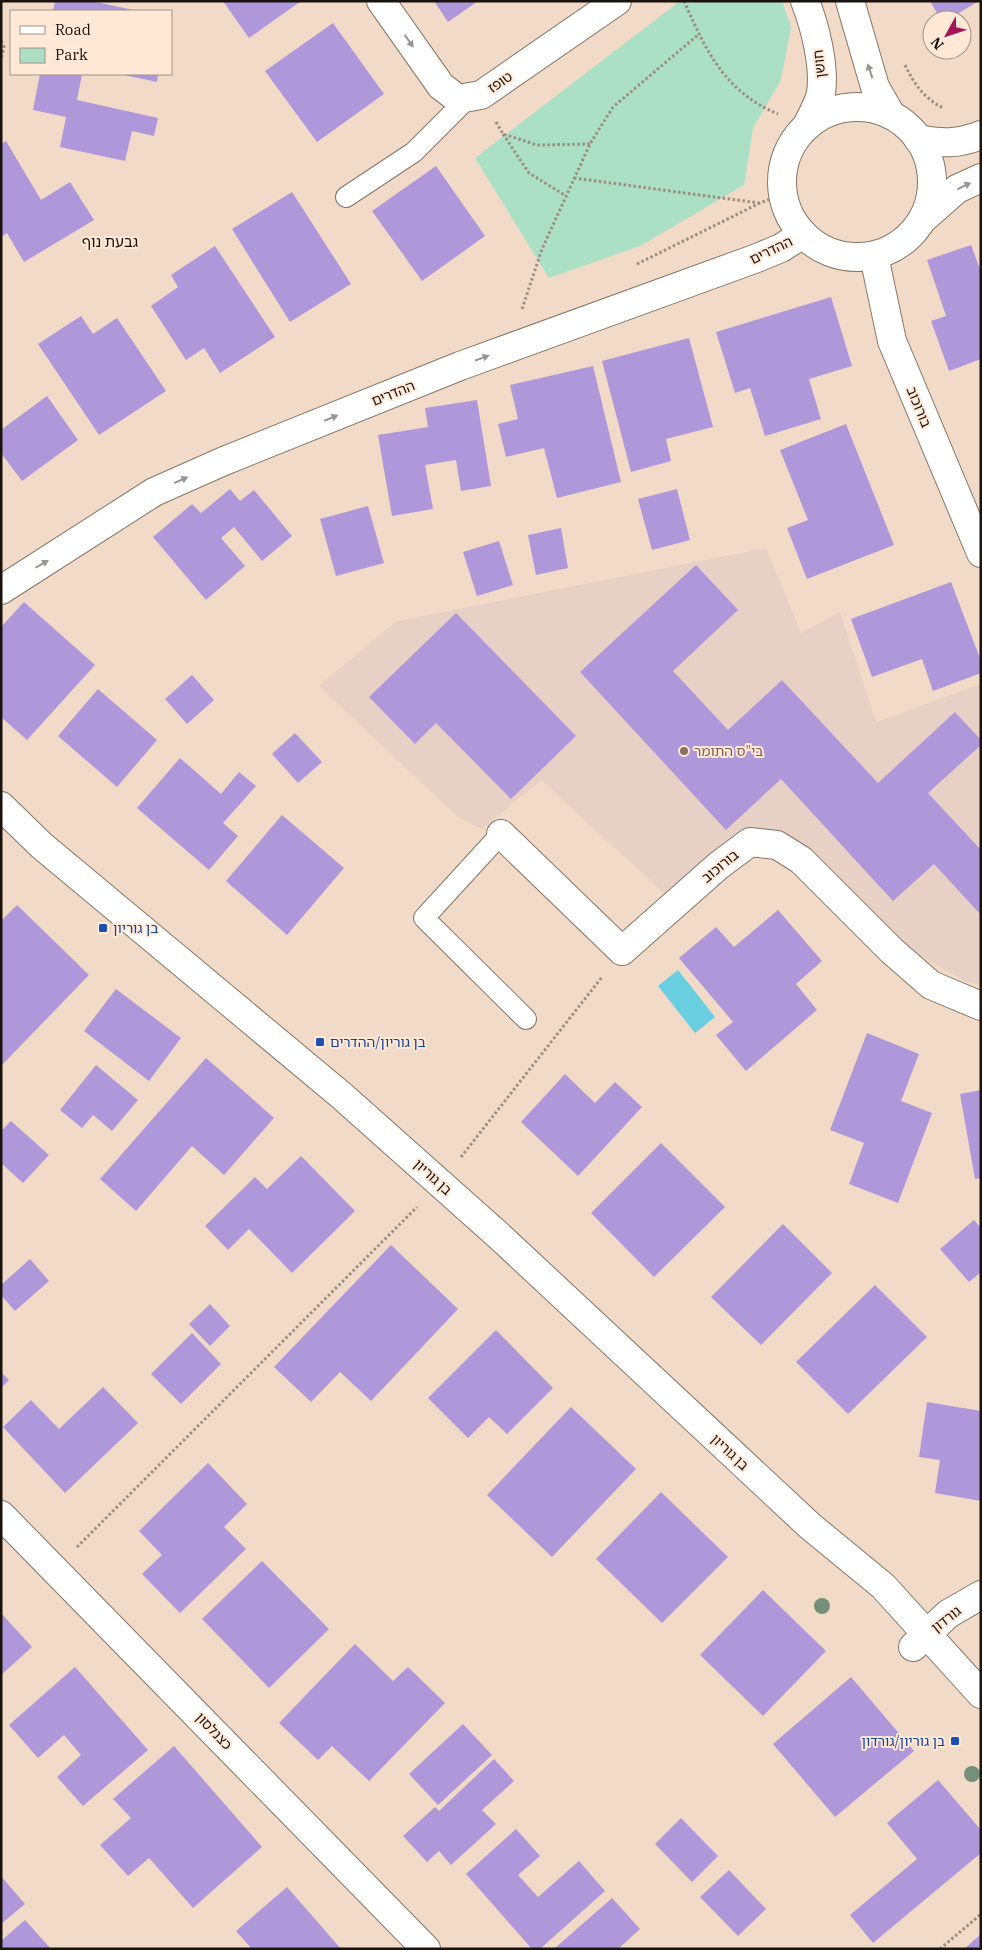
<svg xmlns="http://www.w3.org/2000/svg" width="982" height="1950" font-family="'IBM Plex Serif','Noto Sans Hebrew',serif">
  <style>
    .education { fill: #e7d0c5 }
    .green { fill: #abdfc6 }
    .water { fill: #69cee0 }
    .building { fill: #ae98da }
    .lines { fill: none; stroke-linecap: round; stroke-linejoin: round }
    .lane-casing { stroke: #897564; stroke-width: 22 }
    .street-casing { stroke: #897564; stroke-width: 30 }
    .secondary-casing { stroke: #897564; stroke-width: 30 }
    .path { stroke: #9d8d7f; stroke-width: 3; stroke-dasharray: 2.5 2.5; stroke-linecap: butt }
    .lane { stroke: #fff; stroke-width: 20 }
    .street { stroke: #fff; stroke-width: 28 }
    .secondary { stroke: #fff; stroke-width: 28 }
    .tree { fill: #75907a }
    .oneway { fill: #989492 }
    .education-dot { fill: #8d6e63; stroke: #ffe8d5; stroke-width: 2 }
    .transit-dot { fill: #1a4fb4; stroke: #ffe8d5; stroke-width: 2 }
    .labels { text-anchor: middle; stroke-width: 4; stroke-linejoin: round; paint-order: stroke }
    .street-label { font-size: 14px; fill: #1a120c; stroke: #ffe8d5 }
    .education-label { font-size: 14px; fill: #785e54; stroke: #ffe8d5; text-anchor: start }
    .transit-label { font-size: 14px; fill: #164399; stroke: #ffe8d5; text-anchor: start }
    .neighbourhood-label { font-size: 15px; fill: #1a120c; stroke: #ffe8d5 }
  </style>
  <rect width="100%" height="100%" fill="#f1dbc8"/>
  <polygon class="education" points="766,548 801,633 840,612 876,722 981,684 981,985 965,981 917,954 799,844 777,834 666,895 541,780 482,829 458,817 319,686 397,621"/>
  <polygon class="green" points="680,1 782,1 791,27 781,80 753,128 744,185 640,246 549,278 475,158"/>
  <polygon class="water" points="678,970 715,1017 695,1033 658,986"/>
  <g class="building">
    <polygon points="55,1 92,1 138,11 53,11"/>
    <polygon points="223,1 301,1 249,38"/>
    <polygon points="434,1 478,1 448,22"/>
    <polygon points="930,1 979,1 947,20 941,20"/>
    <polygon points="333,23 384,94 317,142 265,71"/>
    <polygon points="40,74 82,74 77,100 158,118 154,136 132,131 125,161 60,147 66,117 33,110"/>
    <polygon points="119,74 158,74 157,82"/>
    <polygon points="6,141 41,200 70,182 94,220 24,262 7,233 1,237 1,144"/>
    <polygon points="436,166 485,236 422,281 372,211"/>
    <polygon points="292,192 351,284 290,322 232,229"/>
    <polygon points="971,245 981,272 981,359 949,371 931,321 946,316 927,260"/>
    <polygon points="215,246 275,337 220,373 204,348 186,360 151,306 178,287 171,275"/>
    <polygon points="831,297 852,366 809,379 821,419 765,436 750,388 735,393 716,332"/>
    <polygon points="81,316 93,334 117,318 166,391 99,435 38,344"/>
    <polygon points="689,338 713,427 666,439 671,461 631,472 602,361"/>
    <polygon points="593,366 621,482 557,498 544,448 506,457 498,424 518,419 510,385"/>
    <polygon points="47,396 78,440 22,481 1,453 1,430"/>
    <polygon points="477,400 491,486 461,491 456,460 425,465 433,509 392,516 378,435 428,427 425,408"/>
    <polygon points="846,424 894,545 807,579 787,528 808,520 780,450"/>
    <polygon points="230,489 240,501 254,490 292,536 262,561 234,527 221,538 245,566 206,600 153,537 192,504 201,513"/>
    <polygon points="677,489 690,540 652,550 638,499"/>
    <polygon points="368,506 384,563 336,576 320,519"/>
    <polygon points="561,528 568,568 536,575 528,535"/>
    <polygon points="499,541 513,585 477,596 463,552"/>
    <polygon points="696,565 738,610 673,671 728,730 782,680 878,783 955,712 981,740 981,745 928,793 981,850 981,915 934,864 893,901 781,779 726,830 580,672"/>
    <polygon points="951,582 981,661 981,673 933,691 922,659 872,677 851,619"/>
    <polygon points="24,602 95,665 27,740 1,717 1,627"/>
    <polygon points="456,613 576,736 511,799 436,723 415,744 369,697"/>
    <polygon points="192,675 214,700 187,724 165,699"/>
    <polygon points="98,689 157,740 117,787 58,736"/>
    <polygon points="295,733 322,762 298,783 272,754"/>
    <polygon points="180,758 221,794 239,772 256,786 223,823 238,836 209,870 137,808"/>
    <polygon points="282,815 344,868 287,935 226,881"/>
    <polygon points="17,905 89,975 1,1066 1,921"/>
    <polygon points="778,910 822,961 796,984 817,1010 746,1071 716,1035 733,1022 679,958 716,927 734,947"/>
    <polygon points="116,989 181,1038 149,1081 84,1031"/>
    <polygon points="867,1033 919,1054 901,1101 932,1113 898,1203 849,1184 864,1143 830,1130"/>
    <polygon points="206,1058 274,1118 224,1175 192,1146 136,1211 100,1179"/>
    <polygon points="96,1065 138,1100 112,1131 93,1115 82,1128 60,1110"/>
    <polygon points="565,1074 595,1103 615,1082 642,1107 578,1176 521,1122"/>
    <polygon points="981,1090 981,1178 975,1179 960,1094"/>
    <polygon points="11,1121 49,1155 23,1183 1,1163 1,1131"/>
    <polygon points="661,1143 725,1207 654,1277 591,1213"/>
    <polygon points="301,1156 355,1211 292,1273 249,1229 228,1250 205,1226 255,1177 267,1189"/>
    <polygon points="974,1220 981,1228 981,1272 969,1282 940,1249"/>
    <polygon points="783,1224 832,1273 761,1345 711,1297"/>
    <polygon points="391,1245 458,1309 371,1401 340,1372 311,1402 274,1367"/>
    <polygon points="30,1259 49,1281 15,1311 1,1295 1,1285"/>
    <polygon points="875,1285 927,1337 848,1414 796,1362"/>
    <polygon points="210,1304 230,1326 210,1346 189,1324"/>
    <polygon points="496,1330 553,1388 507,1434 489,1417 468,1438 428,1398"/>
    <polygon points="192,1333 221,1364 181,1404 151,1374"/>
    <polygon points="1,1372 9,1380 1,1388"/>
    <polygon points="103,1387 138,1423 65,1493 3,1427 31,1400 59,1429"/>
    <polygon points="927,1402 981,1411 981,1501 935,1493 940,1460 919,1457"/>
    <polygon points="571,1407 636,1469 552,1557 487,1495"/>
    <polygon points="208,1463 247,1504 224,1527 246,1549 180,1613 142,1574 162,1555 139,1531"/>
    <polygon points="661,1492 728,1557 662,1623 596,1559"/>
    <polygon points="262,1561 329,1629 269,1688 202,1619"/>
    <polygon points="763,1590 826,1651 763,1716 700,1655"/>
    <polygon points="1,1613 32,1647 1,1675"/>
    <polygon points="355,1644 393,1681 408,1667 445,1703 369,1781 332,1746 318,1760 279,1723"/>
    <polygon points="75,1667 148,1750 83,1806 57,1777 81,1755 64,1735 38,1758 9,1725"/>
    <polygon points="851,1677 914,1751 835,1817 773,1744"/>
    <polygon points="463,1724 492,1755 438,1805 409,1774"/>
    <polygon points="174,1746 262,1847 193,1908 149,1858 128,1876 100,1845 131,1818 113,1799"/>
    <polygon points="494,1759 514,1781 482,1810 496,1824 451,1865 439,1851 427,1862 403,1836 435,1807 439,1811"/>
    <polygon points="938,1780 981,1830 981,1853 873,1943 850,1915 917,1859 887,1823"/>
    <polygon points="681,1818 718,1856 692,1882 655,1844"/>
    <polygon points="516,1829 540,1856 518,1875 538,1897 579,1861 605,1891 540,1949 532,1949 466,1874"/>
    <polygon points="729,1870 766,1909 738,1936 700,1897"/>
    <polygon points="1,1876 25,1904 1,1924"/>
    <polygon points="287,1887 308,1911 341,1949 252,1949 236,1931"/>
    <polygon points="612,1898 640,1929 618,1949 554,1949"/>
    <polygon points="25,1920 51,1949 1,1949 1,1941"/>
    <polygon points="981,1934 981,1949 964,1949"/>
  </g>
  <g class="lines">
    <g class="lane-casing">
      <g id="lane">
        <polyline points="346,197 414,152 468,98"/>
        <polyline points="501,834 424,918 526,1019"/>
      </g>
    </g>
    <g class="street-casing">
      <g id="street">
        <polyline points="381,1 441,86 458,99 481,95 617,1"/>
        <path d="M 805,1 C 815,26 825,66 821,93 C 819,104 811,116 807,126"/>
        <polyline points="850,1 875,87 891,115"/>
        <polyline points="874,256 892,341 981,553"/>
        <polyline points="501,834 622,951 718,866 750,842 777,845 801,860 891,950 931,985 981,1006"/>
        <polyline points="1,1515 426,1949"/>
        <polyline points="913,1647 948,1614 981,1595"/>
      </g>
    </g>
    <g class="secondary-casing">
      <g id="secondary">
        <circle cx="857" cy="182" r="75"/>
        <path d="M 918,139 C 941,144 959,144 981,135"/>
        <polyline points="923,219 957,189 981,178"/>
        <polyline points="1,590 154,492 224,461 460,366 757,258 781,248 803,234"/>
        <polyline points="1,806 41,845 342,1096 498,1235 810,1526 883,1586 981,1694"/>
      </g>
    </g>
    <g class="path">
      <path d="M 684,1 C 706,51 725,92 778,114"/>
      <polyline points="1,41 4,47 1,60"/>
      <path d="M 905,65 C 914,84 924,98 943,108"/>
      <polyline points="496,122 503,134 537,145 590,144"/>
      <polyline points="503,134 529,173 566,196"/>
      <polyline points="574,178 759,203"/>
      <polyline points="637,264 760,203 783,194"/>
      <polyline points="522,309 542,249 590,144 613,107 699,34"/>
      <polyline points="461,1157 602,977"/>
      <polyline points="77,1547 417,1207"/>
      <polyline points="940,1949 981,1914"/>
    </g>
    <use href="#lane" class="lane"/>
    <use href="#street" class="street"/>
    <use href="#secondary" class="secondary"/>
  </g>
  <g class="tree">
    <circle cx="822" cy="1606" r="8"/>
    <circle cx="972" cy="1774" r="8"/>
  </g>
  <defs><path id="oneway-solid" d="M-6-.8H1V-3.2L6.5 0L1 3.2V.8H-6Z" transform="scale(1.25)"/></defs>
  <g class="oneway">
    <use href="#oneway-solid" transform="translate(409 41) rotate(55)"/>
    <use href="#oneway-solid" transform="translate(870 71) rotate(-108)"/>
    <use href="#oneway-solid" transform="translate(964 186) rotate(-26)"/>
    <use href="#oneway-solid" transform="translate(482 358) rotate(-20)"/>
    <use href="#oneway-solid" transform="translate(331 418) rotate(-22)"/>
    <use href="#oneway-solid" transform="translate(181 480) rotate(-24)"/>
    <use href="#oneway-solid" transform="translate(42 564) rotate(-30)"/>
  </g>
  <circle class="education-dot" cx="684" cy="751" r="5"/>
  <g class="transit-dot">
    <rect x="98" y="923" width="10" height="10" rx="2.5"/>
    <rect x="315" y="1037" width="10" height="10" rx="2.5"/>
    <rect x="950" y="1736" width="10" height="10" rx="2.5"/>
  </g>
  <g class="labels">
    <g class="street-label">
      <text transform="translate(819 64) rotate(-96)" y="5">חושן</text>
      <text transform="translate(500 82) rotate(-35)" y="5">טופז</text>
      <text transform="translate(771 250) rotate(-26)" y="5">ההדרים</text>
      <text transform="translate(393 393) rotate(-22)" y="5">ההדרים</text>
      <text transform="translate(919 407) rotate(68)" y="5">בורוכוב</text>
      <text transform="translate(720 866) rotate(-39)" y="5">בורוכוב</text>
      <text transform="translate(433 1177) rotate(42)" y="5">בן גוריון</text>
      <text transform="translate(730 1452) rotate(43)" y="5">בן גוריון</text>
      <text transform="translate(946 1619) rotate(-38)" y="5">גורדון</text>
      <text transform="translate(214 1731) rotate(46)" y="5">כצנלסון</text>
    </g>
    <g class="education-label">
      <text x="694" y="756">בי"ס התומר</text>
    </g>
    <g class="transit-label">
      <text x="113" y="933">בן גוריון</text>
      <text x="330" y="1047">בן גוריון/ההדרים</text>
      <text x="945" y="1746" text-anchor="end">בן גוריון/גורדון</text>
    </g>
    <g class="neighbourhood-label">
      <text x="110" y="247">גבעת נוף</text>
    </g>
  </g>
  <rect width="982" height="1950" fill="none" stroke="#1a120c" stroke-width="5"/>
  <rect x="10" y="10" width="162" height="65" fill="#ffe8d5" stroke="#a39285"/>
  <rect x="20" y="26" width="25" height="8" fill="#ffffff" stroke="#a39285"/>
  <text x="55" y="35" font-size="15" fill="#1a120c">Road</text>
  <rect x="20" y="48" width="25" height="15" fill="#abdfc6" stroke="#a39285"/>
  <text x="55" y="60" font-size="15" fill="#1a120c">Park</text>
  <g transform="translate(947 35) rotate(230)"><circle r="24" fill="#ffe8d5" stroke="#a39285"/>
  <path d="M0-4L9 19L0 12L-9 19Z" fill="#a31459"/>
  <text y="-8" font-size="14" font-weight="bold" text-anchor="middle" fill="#1a120c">N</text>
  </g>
</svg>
